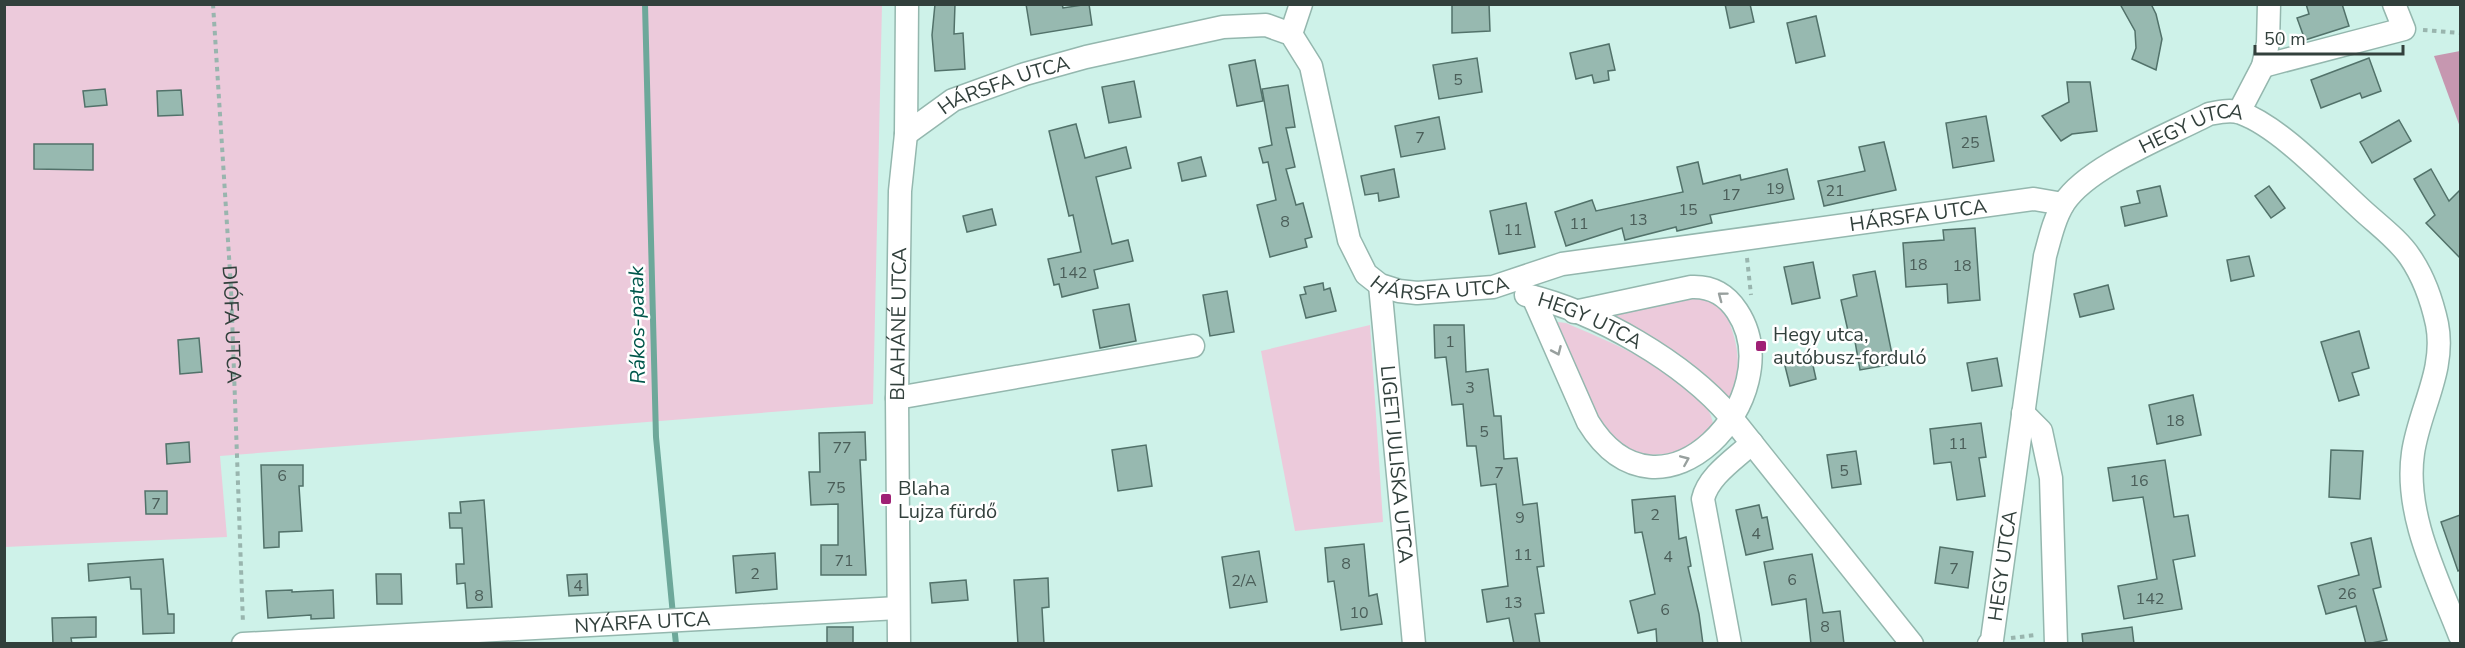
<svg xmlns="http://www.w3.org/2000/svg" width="2465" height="648" font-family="'Nunito Sans',sans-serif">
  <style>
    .green { fill: #eccadb }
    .forest { fill: #c697b0 }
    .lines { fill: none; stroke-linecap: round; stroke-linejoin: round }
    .stream { stroke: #6da89a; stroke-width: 6 }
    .building { fill: #97b9b0; stroke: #52726a; stroke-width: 1.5 }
    .minor-casing { stroke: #94b7ae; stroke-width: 25 }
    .path { stroke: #99b5ae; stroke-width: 4; stroke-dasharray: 4.5 4.5; stroke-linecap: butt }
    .minor { stroke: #fff; stroke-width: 22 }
    .oneway { stroke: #98a09e }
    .poi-dot { fill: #9f2175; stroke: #fff; stroke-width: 2 }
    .labels { text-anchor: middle; stroke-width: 5; stroke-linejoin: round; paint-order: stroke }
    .number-label { font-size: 16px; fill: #4b5e59 }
    .street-label { font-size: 20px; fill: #32403c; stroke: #fff }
    .poi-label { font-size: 20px; fill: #32403c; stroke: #fff; text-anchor: start }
    .water-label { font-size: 21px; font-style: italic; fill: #00574b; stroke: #fff }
  </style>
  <rect width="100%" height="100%" fill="#cef2e9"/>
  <g class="green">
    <polygon points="4,5 882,5 873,404 220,456 227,537 5,547"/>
    <path d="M 1698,293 L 1722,305 C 1737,339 1742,357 1734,395 L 1726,400 L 1607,312 Z"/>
    <path d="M 1558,322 L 1566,323 C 1601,338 1710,382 1713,424 L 1701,437 L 1677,453 L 1638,456 L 1602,434 L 1555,326 Z"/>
    <polygon points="1370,325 1383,522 1295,531 1261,351"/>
  </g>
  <polygon class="forest" points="2460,51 2460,127 2434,56"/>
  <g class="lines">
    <g class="stream">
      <polyline points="645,4 656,437 673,615"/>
      <polyline points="674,625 676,644"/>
    </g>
  </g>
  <g class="building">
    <polygon points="935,4 955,4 954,34 963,33 965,69 935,71 932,35"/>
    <polygon points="1026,4 1062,4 1063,8 1089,4 1092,25 1031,35"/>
    <polygon points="1452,4 1489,4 1490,31 1452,33"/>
    <polygon points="1725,4 1750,4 1754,22 1730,28"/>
    <polygon points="2120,4 2151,4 2156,14 2162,39 2156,70 2132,59 2136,48 2135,31"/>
    <polygon points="2306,4 2342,4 2349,26 2305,40 2297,18 2309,14"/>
    <polygon points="1816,16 1825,56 1796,63 1787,23"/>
    <polygon points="1609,44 1615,70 1608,71 1609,80 1594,83 1592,75 1576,79 1570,53"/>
    <polygon points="1477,58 1482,92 1439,99 1433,65"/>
    <polygon points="2369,58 2381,91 2362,98 2360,93 2321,108 2311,80"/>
    <polygon points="1255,60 1263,101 1237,106 1229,65"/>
    <polygon points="1134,81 1141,117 1109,123 1102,87"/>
    <polygon points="2067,82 2090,82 2097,131 2072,134 2061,141 2042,116 2069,102"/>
    <polygon points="1288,85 1295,127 1286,128 1295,167 1286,169 1296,205 1303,203 1312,237 1305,239 1307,247 1270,257 1257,205 1276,200 1268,162 1263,163 1259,148 1272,145 1262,89"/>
    <polygon points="105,89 107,105 85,107 83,91"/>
    <polygon points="181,90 183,115 158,116 157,91"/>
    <polygon points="1986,116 1994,161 1953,168 1946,123"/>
    <polygon points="1439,117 1445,149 1401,157 1395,126"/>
    <polygon points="2399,120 2411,141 2372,163 2360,142"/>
    <polygon points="1076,124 1085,158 1126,147 1131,168 1096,177 1112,244 1128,240 1133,261 1094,270 1098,288 1062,297 1059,284 1054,285 1048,259 1081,252 1073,215 1069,216 1049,131"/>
    <polygon points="1884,142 1896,190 1824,206 1818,181 1865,171 1859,147"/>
    <polygon points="34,144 93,144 93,170 34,169"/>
    <polygon points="1201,157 1206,176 1182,181 1178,163"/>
    <polygon points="1698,162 1703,184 1740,175 1741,180 1787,169 1794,199 1710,215 1712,223 1677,231 1676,227 1625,240 1622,228 1566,246 1555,212 1592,200 1596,211 1683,192 1677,167"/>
    <polygon points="1394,169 1399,197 1379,201 1378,193 1365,195 1361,176"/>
    <polygon points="2431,169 2449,201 2460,190 2460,258 2426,223 2435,215 2414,179"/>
    <polygon points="2160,186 2167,216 2125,226 2121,207 2140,203 2137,191"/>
    <polygon points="2269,186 2285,208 2271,218 2255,196"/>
    <polygon points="1526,203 1535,247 1499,254 1490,211"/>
    <polygon points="992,209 996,225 967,232 963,216"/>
    <polygon points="1975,228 1980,300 1948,303 1947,284 1906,287 1903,243 1944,240 1943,230"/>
    <polygon points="2249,256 2254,276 2231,281 2227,260"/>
    <polygon points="1813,262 1820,298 1792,304 1784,267"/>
    <polygon points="1875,271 1894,364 1860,370 1853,330 1848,331 1841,300 1857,296 1853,275"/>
    <polygon points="1323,283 1324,290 1330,288 1336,311 1306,318 1300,295 1306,294 1304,287"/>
    <polygon points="2108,285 2114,309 2080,317 2074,294"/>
    <polygon points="1227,291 1234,332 1210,336 1203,295"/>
    <polygon points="1129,304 1136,341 1100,348 1093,310"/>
    <polygon points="1434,325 1464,325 1466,372 1488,369 1494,416 1501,416 1504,459 1517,458 1523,505 1537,503 1544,566 1537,567 1544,613 1535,614 1540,644 1514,644 1509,618 1487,622 1482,590 1508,586 1496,484 1481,486 1476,446 1467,446 1463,404 1452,405 1446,357 1435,358"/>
    <polygon points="2359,331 2369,368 2352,373 2359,395 2339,401 2321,342"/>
    <polygon points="199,338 202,372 180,374 178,340"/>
    <polygon points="1810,352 1816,379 1790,386 1783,358"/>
    <polygon points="1997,358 2002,386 1972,391 1967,363"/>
    <polygon points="2193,395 2201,435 2157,444 2149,405"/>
    <polygon points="1981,423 1986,457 1979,458 1985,496 1957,500 1951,462 1934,464 1930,429"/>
    <polygon points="865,432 866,460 860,460 866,575 821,575 821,545 838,545 838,504 811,505 809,472 820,472 819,433"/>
    <polygon points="189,442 190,462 167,464 166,444"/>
    <polygon points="1146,445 1152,486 1118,491 1112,450"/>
    <polygon points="2331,450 2363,451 2360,499 2329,497"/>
    <polygon points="1856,451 1861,484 1832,488 1827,455"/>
    <polygon points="2165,460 2174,517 2188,515 2195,556 2173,560 2182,609 2124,619 2118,586 2157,579 2143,497 2113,501 2108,468"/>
    <polygon points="261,465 303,465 303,486 299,486 302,531 279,532 279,547 264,548"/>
    <polygon points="145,491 167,491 167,514 146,514"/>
    <polygon points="1675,496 1679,539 1686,537 1691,566 1688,567 1699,614 1703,644 1657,644 1656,629 1638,633 1630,601 1655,594 1642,532 1635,533 1632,500"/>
    <polygon points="484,500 492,607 467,608 465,583 457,584 456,564 464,564 462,528 450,528 449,513 461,513 460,502"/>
    <polygon points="1759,505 1762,518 1767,517 1773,549 1746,555 1736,510"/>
    <polygon points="2460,515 2460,570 2458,571 2441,522"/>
    <polygon points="2371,538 2381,587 2373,589 2387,640 2366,644 2356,606 2326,614 2318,586 2359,575 2351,543"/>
    <polygon points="1364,544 1369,596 1377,594 1382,624 1341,630 1334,581 1328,582 1325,548"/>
    <polygon points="1940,547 1973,552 1968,588 1935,583"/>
    <polygon points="1259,551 1267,602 1230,608 1222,557"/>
    <polygon points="775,553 777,589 736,593 733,556"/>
    <polygon points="1812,554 1823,613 1840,611 1844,644 1811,644 1806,599 1772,605 1764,562"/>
    <polygon points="163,559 168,614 174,614 174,633 143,634 141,589 131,589 130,577 89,581 88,564"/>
    <polygon points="376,574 401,574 402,604 377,604"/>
    <polygon points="587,574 588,595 569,596 567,575"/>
    <polygon points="1048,578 1049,607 1042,608 1044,644 1018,644 1014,580"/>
    <polygon points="966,580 968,600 932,603 930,583"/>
    <polygon points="292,590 292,592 333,590 334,618 311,619 311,615 268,618 266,591"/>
    <polygon points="96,617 96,637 71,638 72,644 53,644 52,618"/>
    <rect x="827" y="627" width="26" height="17"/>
    <polygon points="2132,627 2134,644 2083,644 2082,634"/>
  </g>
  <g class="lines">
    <g class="minor-casing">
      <g id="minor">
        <polyline points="1291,34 1301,4"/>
        <polyline points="2263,66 2404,29 2394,4"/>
        <polyline points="2239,112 2263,66 2268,43 2269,4"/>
        <path id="s2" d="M 906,134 L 953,100 L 1025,74 L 1086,57 L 1223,27 L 1266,25 L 1291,34 L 1311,66 L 1349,240 L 1366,274 L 1380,285 L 1399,291 L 1417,293 L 1493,287 L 1562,264 L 2034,199 L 2063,204"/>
        <path id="s3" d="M 1380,285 L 1414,644"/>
        <path id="s4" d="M 1526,295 C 1597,312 1684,362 1731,417 L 1912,644"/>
        <path d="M 1533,297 L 1588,422 C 1661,541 1793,395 1737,311 C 1726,294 1711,286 1691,287 L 1574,312"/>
        <polyline points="897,398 1193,346"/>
        <polyline points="2023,413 2041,431 2051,478 2056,644"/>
        <path id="s5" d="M 243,644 L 898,608"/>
        <path id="s6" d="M 899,644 L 897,398 L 900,191 L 906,134 L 907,4"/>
        <path d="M 1730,644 L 1703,499 C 1708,476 1735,459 1752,443"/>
        <path id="s7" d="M 1989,644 L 1992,640 L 2045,256 C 2050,238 2054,219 2064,203 C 2088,166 2169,135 2209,114 C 2219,112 2231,109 2241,113 C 2280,127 2330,181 2361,209 C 2377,224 2398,239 2410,257 C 2423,276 2432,301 2437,324 C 2446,370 2419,410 2413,453 C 2404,515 2438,579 2460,636"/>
      </g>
    </g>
    <g class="path">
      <path id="s1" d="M 213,4 L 231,288 L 243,624"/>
      <polyline points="2423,30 2460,33"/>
      <polyline points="1747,258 1751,295"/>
      <polyline points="2011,638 2036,635"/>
    </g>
    <use href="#minor" class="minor"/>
  </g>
  <defs><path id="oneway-chevron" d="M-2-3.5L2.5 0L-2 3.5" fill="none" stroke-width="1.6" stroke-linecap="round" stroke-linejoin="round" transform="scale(1.5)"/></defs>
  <g class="oneway">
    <use href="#oneway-chevron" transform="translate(1722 296) rotate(-143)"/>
    <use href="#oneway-chevron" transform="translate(1557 351) rotate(66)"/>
    <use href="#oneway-chevron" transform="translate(1685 460) rotate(-23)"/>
  </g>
  <g class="poi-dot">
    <rect x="1755" y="340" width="12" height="12" rx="3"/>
    <rect x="880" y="493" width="12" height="12" rx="3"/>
  </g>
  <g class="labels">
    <g class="number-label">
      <text x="1458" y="85">5</text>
      <text x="1420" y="143">7</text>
      <text x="1970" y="148">25</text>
      <text x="1775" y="194">19</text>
      <text x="1835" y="196">21</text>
      <text x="1731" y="200">17</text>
      <text x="1688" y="215">15</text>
      <text x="1638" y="225">13</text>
      <text x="1285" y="227">8</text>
      <text x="1579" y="229">11</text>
      <text x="1513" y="235">11</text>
      <text x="1918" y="270">18</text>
      <text x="1962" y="271">18</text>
      <text x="1073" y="278">142</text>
      <text x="1450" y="347">1</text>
      <text x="1470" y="393">3</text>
      <text x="2175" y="426">18</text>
      <text x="1484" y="437">5</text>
      <text x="1958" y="449">11</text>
      <text x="842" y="453">77</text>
      <text x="1844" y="476">5</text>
      <text x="1499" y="478">7</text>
      <text x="282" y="481">6</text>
      <text x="2139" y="486">16</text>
      <text x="836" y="493">75</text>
      <text x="156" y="509">7</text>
      <text x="1655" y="520">2</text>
      <text x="1520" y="523">9</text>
      <text x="1756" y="539">4</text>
      <text x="1523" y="560">11</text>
      <text x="1668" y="562">4</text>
      <text x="844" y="566">71</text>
      <text x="1346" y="569">8</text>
      <text x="1954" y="574">7</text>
      <text x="755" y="579">2</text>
      <text x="1792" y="585">6</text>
      <text x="1244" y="586">2/A</text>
      <text x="578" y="591">4</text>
      <text x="2347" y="599">26</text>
      <text x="479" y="601">8</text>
      <text x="2150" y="604">142</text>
      <text x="1513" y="608">13</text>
      <text x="1665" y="615">6</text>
      <text x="1359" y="618">10</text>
      <text x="1825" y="632">8</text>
    </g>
    <g class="street-label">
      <text dy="7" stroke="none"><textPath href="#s2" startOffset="111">HÁRSFA UTCA</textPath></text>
      <text dy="7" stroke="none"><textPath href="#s7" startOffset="600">HEGY UTCA</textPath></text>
      <text dy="7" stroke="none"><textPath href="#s2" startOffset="1226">HÁRSFA UTCA</textPath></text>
      <text dy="7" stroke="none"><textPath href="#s2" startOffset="740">HÁRSFA UTCA</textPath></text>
      <text dy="7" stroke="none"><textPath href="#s4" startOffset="69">HEGY UTCA</textPath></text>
      <text dy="7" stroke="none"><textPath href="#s1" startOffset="321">DIÓFA UTCA</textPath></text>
      <text dy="7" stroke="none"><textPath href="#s6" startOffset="320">BLAHÁNÉ UTCA</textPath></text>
      <text dy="7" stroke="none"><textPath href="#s3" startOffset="180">LIGETI JULISKA UTCA</textPath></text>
      <text dy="7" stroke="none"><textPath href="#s7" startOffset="80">HEGY UTCA</textPath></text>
      <text dy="7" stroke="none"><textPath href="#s5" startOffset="400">NYÁRFA UTCA</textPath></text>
    </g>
    <g class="poi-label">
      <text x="1773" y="341">Hegy utca,<tspan x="1773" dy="23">autóbusz-forduló</tspan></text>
      <text x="898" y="495">Blaha<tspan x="898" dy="23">Lujza fürdő</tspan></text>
    </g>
    <g class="water-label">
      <text transform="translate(637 325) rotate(-91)" y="7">Rákos-patak</text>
    </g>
  </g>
  <rect width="2465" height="648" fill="none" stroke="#32403c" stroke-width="12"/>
  <path d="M2255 45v9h148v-9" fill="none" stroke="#32403c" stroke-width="3"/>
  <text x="2264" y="45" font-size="18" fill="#32403c" stroke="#ffffff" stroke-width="4.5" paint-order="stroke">50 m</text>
</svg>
